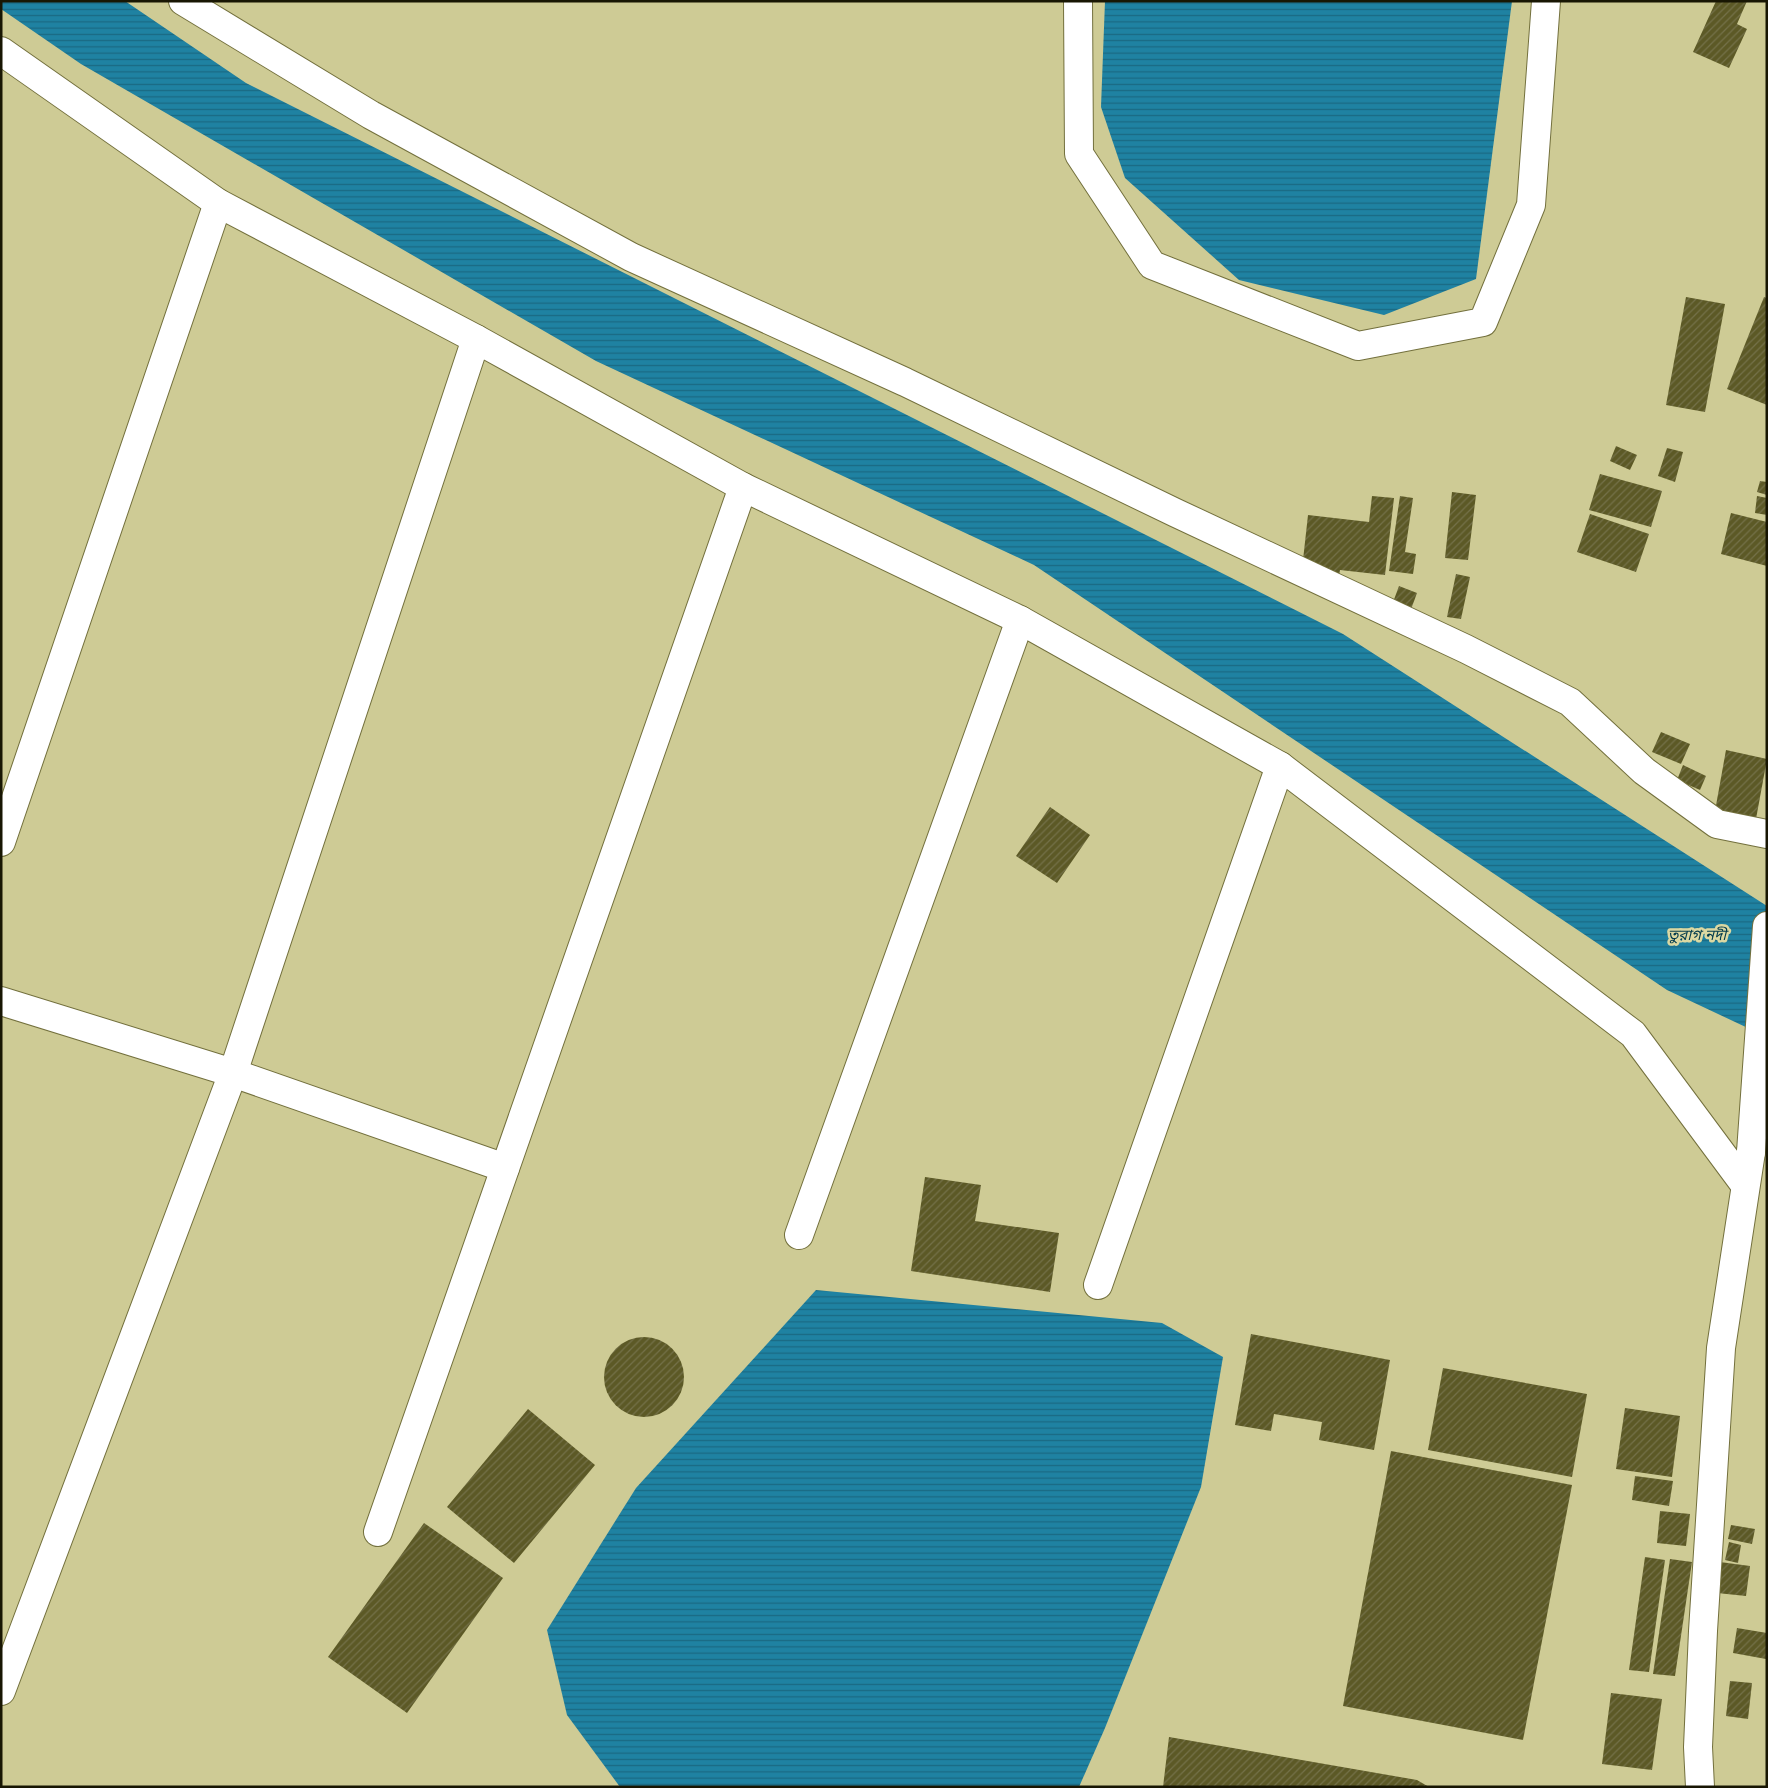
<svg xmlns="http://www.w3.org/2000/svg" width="1768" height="1788" font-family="'Varela Round','Noto Sans Bengali',sans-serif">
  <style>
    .water { fill: url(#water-rules) }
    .building { fill: url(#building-hatch) }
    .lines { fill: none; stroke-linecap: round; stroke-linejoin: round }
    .minor-casing { stroke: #73703d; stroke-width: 30 }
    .tertiary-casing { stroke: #73703d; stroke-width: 30 }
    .minor { stroke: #fff; stroke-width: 28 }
    .tertiary { stroke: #fff; stroke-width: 28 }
    .labels { text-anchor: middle; stroke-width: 5; stroke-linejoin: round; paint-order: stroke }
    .water-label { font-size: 15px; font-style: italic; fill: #013a4c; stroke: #dbd8a2 }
  </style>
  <defs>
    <pattern id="water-rules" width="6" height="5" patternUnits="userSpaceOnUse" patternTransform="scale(1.25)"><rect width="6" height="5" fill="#1f82a2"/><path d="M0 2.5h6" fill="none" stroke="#1a6982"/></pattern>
    <pattern id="building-hatch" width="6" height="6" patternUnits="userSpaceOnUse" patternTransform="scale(1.25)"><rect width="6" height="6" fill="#5c5926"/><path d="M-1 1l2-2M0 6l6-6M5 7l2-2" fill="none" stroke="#747149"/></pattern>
  </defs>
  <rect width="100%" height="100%" fill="#cecb95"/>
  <g class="water">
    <polygon points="1,1 125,1 246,83 1343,634 1767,906 1767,1037 1667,990 1034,565 596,361 81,64 1,9"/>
    <polygon points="1105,1 1512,1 1476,279 1384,315 1239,280 1125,178 1101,107"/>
    <polygon points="816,1290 1162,1323 1223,1357 1201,1487 1105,1728 1079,1787 620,1787 567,1715 547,1630 636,1488"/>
  </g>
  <g class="building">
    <polygon points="1716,1 1747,1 1737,24 1747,29 1729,68 1693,52"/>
    <polygon points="1686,297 1725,304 1705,412 1666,405"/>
    <polygon points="1764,297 1767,298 1767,405 1727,389"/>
    <polygon points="1616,446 1637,455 1630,470 1610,461"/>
    <polygon points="1667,448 1683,452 1675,482 1658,476"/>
    <polygon points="1600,474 1662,491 1651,527 1589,510"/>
    <polygon points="1760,481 1767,482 1767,495 1757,492"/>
    <polygon points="1452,492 1476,495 1468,560 1445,558"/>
    <polygon points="1372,496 1394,498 1385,575 1340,570 1338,582 1301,578 1308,515 1369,522"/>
    <polygon points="1400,496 1413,498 1405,552 1416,554 1413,574 1389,571"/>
    <polygon points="1757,496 1767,498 1767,515 1755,513"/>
    <polygon points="1731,513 1767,522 1767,566 1721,554"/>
    <polygon points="1590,514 1649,534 1636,572 1577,552"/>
    <polygon points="1456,574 1470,577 1461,619 1447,617"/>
    <polygon points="1399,586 1417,593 1410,612 1392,605"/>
    <polygon points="1661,732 1690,744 1681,764 1652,752"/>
    <polygon points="1726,750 1767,759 1756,819 1715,811"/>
    <polygon points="1683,765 1706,776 1700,790 1677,780"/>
    <polygon points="1050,807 1090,835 1057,883 1016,856"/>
    <polygon points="925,1177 981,1185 975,1221 1059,1233 1050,1292 911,1271"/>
    <polygon points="1251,1334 1390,1360 1374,1450 1319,1440 1322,1422 1274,1414 1271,1431 1235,1425"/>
    <circle cx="644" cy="1377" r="40"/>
    <polygon points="1443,1368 1587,1394 1572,1477 1428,1450"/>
    <polygon points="1625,1408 1680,1416 1672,1477 1616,1469"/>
    <polygon points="528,1409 595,1465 514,1563 447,1507"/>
    <polygon points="1391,1451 1572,1485 1523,1740 1343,1706"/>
    <polygon points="1635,1476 1673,1481 1669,1506 1632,1500"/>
    <polygon points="1660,1511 1690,1514 1686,1546 1657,1543"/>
    <polygon points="424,1523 503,1578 407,1713 328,1657"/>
    <polygon points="1731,1525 1755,1529 1752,1544 1728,1539"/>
    <polygon points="1729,1542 1741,1545 1738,1563 1725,1560"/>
    <polygon points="1645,1557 1665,1560 1649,1672 1629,1670"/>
    <polygon points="1670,1559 1692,1562 1675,1676 1653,1674"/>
    <polygon points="1720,1562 1750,1566 1746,1596 1717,1593"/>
    <polygon points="1737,1628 1767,1633 1766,1659 1733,1653"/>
    <polygon points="1730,1681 1752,1683 1748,1719 1726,1716"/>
    <polygon points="1611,1693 1662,1699 1652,1770 1602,1764"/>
    <polygon points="1169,1737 1417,1780 1429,1787 1163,1787"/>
  </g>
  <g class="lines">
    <g class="minor-casing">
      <g id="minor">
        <polyline points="183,1 371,115 631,257 905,382 1176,513 1466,649 1570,702 1644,771 1717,824 1767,834"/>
        <polyline points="1078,1 1079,154 1152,265 1358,346 1483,322 1531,205 1546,1"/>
        <polyline points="1,51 218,203 476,339 743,487 1020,620 1280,766 1633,1034 1745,1185"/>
        <polyline points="1,842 218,203"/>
        <polyline points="1,1001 233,1073 505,1168"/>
        <polyline points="1751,1152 1767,926"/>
        <polyline points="799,1235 1020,620"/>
        <polyline points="1098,1285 1280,766"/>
        <polyline points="378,1532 743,487"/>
        <polyline points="1,1691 233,1073 476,339"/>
      </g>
    </g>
    <g class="tertiary-casing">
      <polyline id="tertiary" points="1700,1787 1698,1747 1703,1631 1721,1348 1751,1152"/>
    </g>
    <use href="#minor" class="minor"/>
    <use href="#tertiary" class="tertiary"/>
  </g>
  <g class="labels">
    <g class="water-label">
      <text x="1697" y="940">তুরাগ নদী</text>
    </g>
  </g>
  <rect width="1768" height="1788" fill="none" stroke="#181603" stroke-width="5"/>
</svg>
